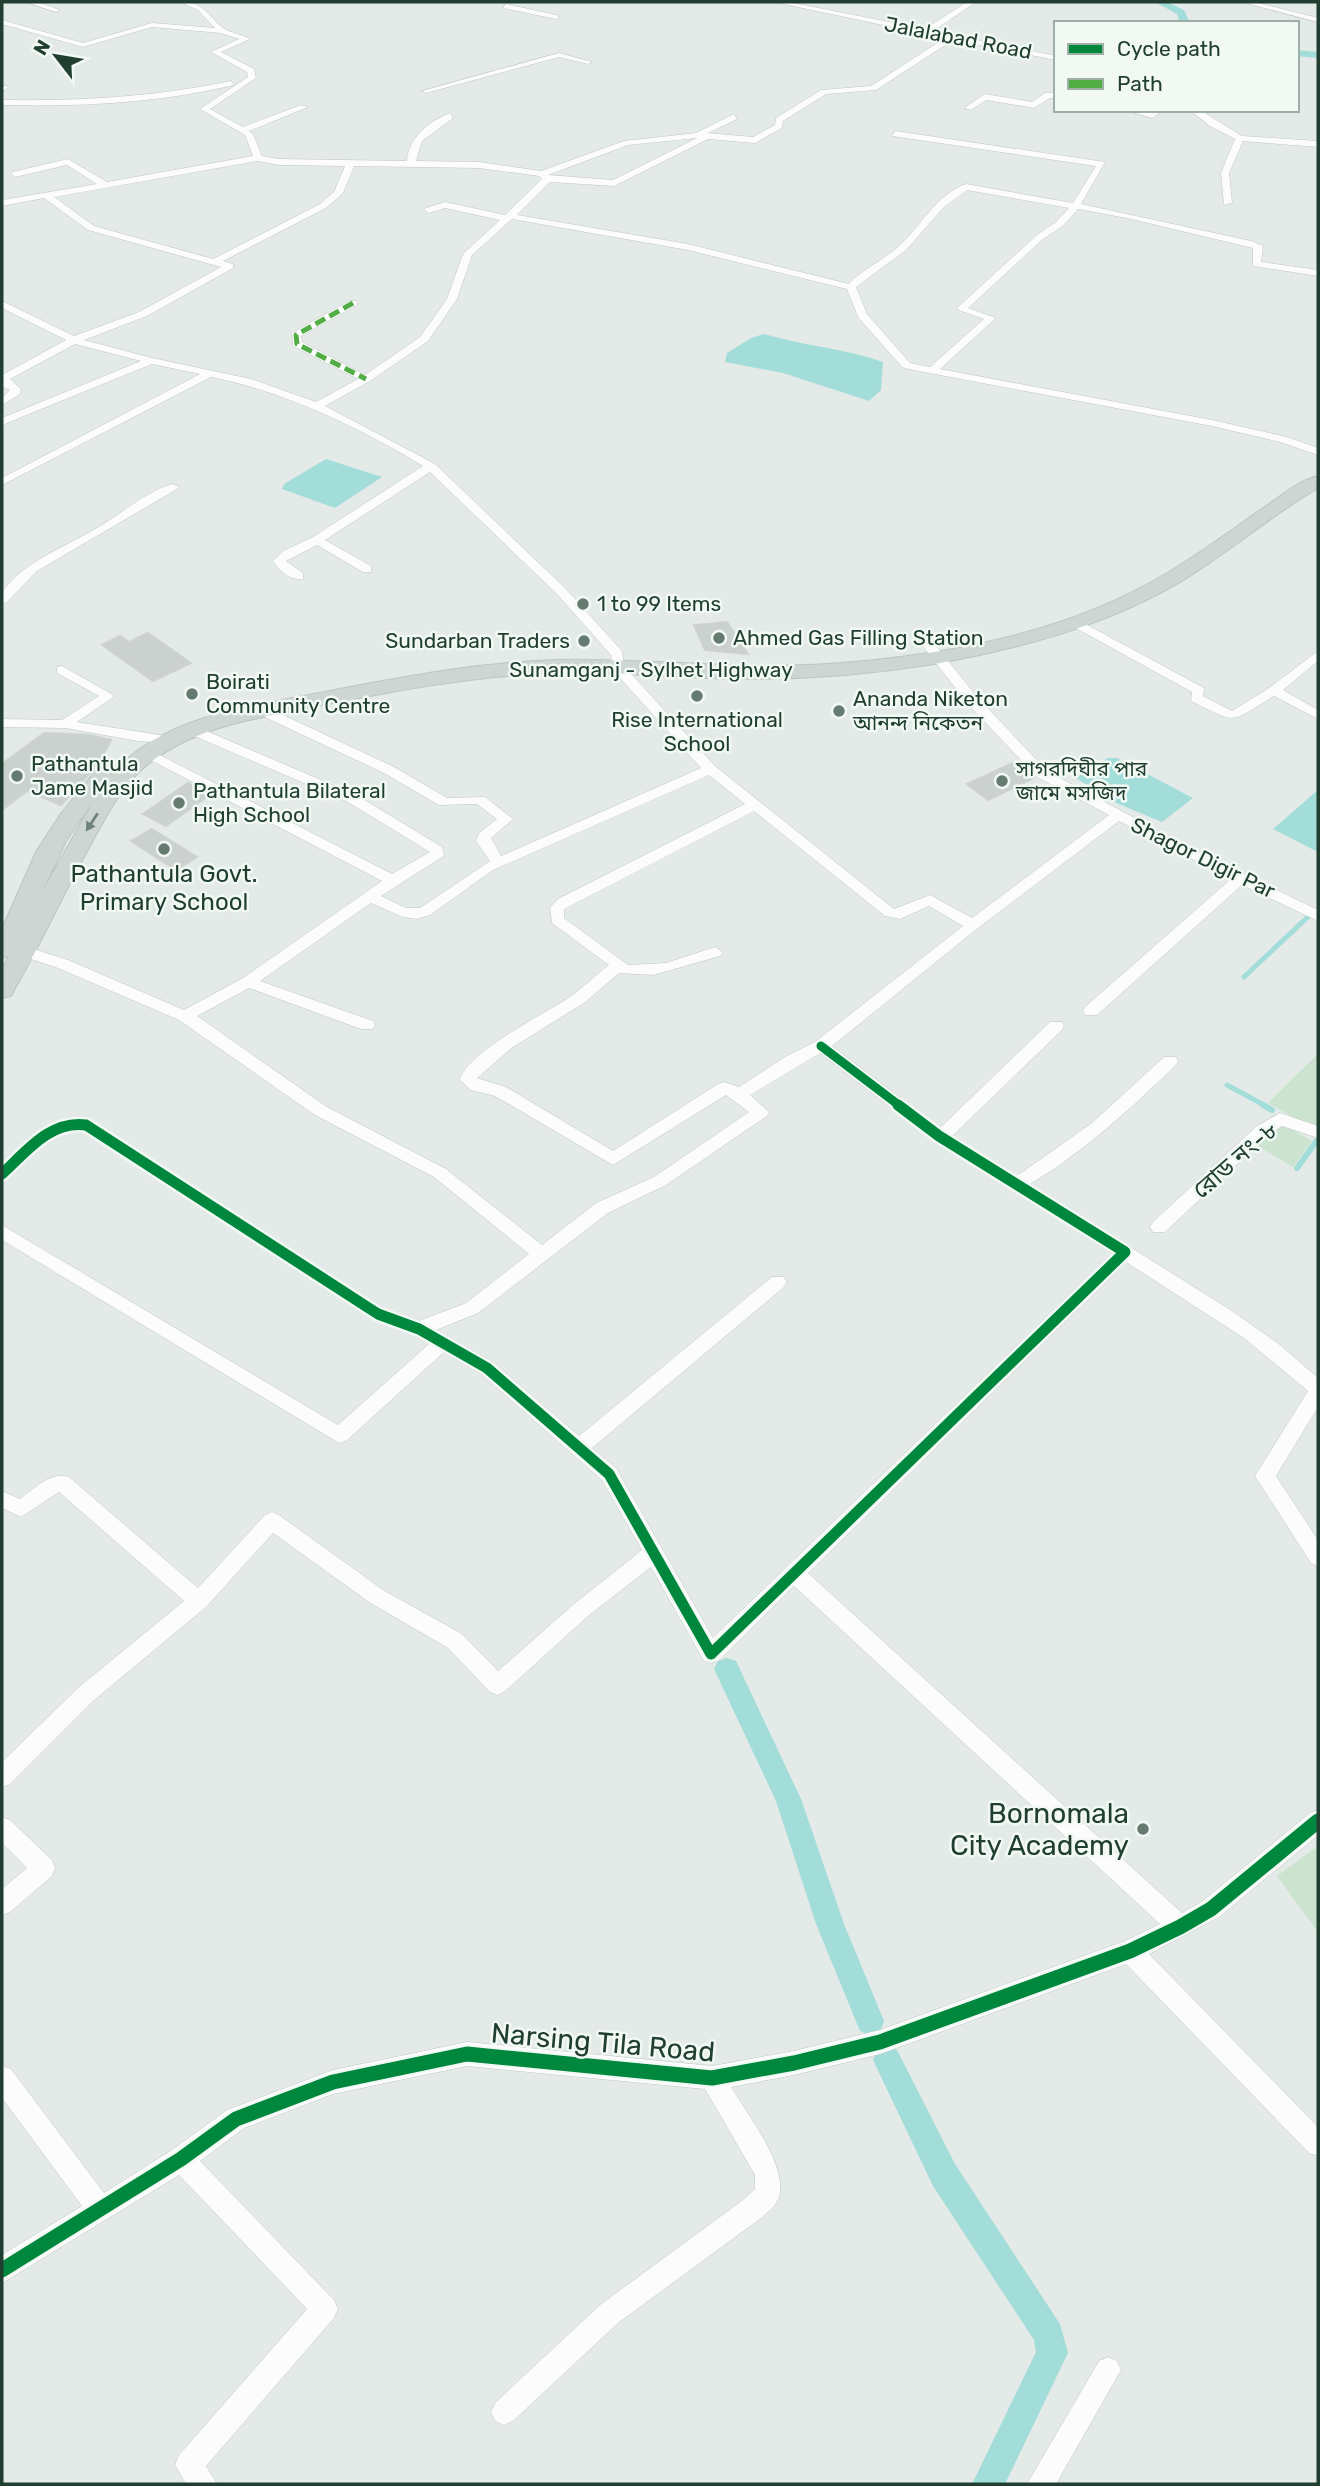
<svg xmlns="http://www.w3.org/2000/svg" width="1320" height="2486" font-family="Rubik,'Noto Sans Bengali',sans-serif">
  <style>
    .green { fill: #cce4cf }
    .water { fill: #a2ddda }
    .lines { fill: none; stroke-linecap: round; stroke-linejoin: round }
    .stream-far1 { stroke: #a2ddda; stroke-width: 5 }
    .stream { stroke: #a2ddda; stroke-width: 6 }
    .canal { fill: #a2ddda; fill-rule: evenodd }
    .building { fill: #cbd1ce; stroke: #cdd3cf; stroke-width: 2 }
    .minor-casing { stroke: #c1c7c4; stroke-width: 1 }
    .primary-casing { stroke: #bcc6c1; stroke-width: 2 }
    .minor { fill: #fbfcfb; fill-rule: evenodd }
    .primary { fill: #cdd6d2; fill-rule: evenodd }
    .quiet { stroke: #52ad45; stroke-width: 5; stroke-dasharray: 11 5; stroke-linecap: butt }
    .cycleway-far2-casing { stroke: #f2f9f4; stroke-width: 12 }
    .cycleway-far1-casing { stroke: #f2f9f4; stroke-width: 16 }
    .cycleway-casing { stroke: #f2f9f4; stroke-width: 19 }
    .cycleway-far2 { stroke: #00873e; stroke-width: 9 }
    .cycleway-far1 { stroke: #00873e; stroke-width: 11 }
    .cycleway { stroke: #00873e; stroke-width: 15 }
    .oneway { fill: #6e8379 }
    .poi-dot { fill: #657b71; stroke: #f2f9f4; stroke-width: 2.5 }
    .labels { text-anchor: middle; stroke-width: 5; stroke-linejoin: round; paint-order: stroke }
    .far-street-label { font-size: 21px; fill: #203f31; stroke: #f2f9f4 }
    .far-poi-label { font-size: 21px; fill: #203f31; stroke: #f2f9f4; text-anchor: start }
    .poi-label { font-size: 24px; fill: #203f31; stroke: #f2f9f4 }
    .street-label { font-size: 24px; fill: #203f31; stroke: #f2f9f4 }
    .near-poi-label { font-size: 28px; fill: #203f31; stroke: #f2f9f4; text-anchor: end }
    .near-street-label { font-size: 28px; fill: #203f31; stroke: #f2f9f4 }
  </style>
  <rect width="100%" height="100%" fill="#e4eae7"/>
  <g class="green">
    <polygon points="1318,1054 1318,1131 1268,1103"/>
    <polygon points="1281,1123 1312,1141 1293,1167 1258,1146"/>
    <polygon points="1318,1846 1318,1932 1277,1876"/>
  </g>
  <g class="water">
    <path d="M 764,334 C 803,346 845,348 883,362 L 881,390 L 869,401 L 783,373 L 725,362 L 727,353 L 751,338 Z"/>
    <polygon points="326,459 382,477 335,508 282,489 284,484"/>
    <polygon points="1108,758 1117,758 1193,798 1162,822 1114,802 1076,778"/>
    <polygon points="1318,790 1318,852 1273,829"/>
  </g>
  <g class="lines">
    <g class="stream-far1">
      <polyline points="1244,977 1312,913"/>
      <polyline points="1227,1085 1266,1106"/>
    </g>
    <g class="stream">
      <polyline points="1263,1105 1272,1110"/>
      <polyline points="1297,1168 1318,1139"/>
    </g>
    <g class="canal">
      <polygon points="1155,2 1167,2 1184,10 1190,23 1180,23 1177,14"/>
      <polygon points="1297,50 1318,52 1318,58 1297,56"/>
      <polygon points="727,1658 736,1661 801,1799 844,1924 884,2021 880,2031 870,2035 860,2031 816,1924 776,1801 714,1669 718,1661"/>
      <polygon points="887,2046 897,2050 955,2164 1060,2324 1068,2353 1005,2484 972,2484 1036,2352 1034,2340 933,2186 873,2060 877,2050"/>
    </g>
  </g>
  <g class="building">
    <polygon points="727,622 748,654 705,650 694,625"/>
    <polygon points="148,633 191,663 153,681 102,645 120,636 129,642"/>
    <polygon points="44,733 90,735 111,740 99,763 61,805 27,791 2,810 2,764"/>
    <polygon points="1015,762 1034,778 988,800 967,784"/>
    <polygon points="188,783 211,794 166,826 143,814"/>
    <polygon points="152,829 197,857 176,870 131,841"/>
  </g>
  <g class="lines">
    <g class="minor-casing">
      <g id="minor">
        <polygon points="26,2 37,2 60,10 56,12"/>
        <path d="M 180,2 C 203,1 207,15 223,28 C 230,33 242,34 250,39 L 221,52 L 254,69 L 256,78 L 210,109 L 243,127 L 301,105 L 308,107 L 249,131 L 253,134 L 262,156 L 279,159 L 407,161 C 409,137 428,122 450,113 L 453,118 L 422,141 L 416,161 L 479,162 L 541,171 L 624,141 L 696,133 L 734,114 L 737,119 L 708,133 L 753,137 L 775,125 L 776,118 L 821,90 L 871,86 L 945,38 L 774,2 L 788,2 L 925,29 L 967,2 L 976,2 L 933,31 L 1056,56 L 1056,60 L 953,40 L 876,90 L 826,94 L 783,121 L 782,128 L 755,143 L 708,139 L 614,186 L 550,182 L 517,215 L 688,244 L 849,284 C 863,269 882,261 898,247 C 921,227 935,195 966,184 L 1073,203 L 1096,166 L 892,136 L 895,131 L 1105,162 L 1081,204 L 1251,241 L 1263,246 L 1261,262 L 1318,270 L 1318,276 L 1253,266 L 1253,248 L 1127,218 L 1078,209 L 1063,226 L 1043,239 L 968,308 L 996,318 L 940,369 L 1212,420 L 1287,437 L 1318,448 L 1318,455 L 1280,442 L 1212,426 L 908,369 L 902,367 L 858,317 L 847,289 L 688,250 L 512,219 L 472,255 L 457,299 L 428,341 L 370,381 L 325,406 L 435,464 L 565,588 L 622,651 L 624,666 L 715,766 L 894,909 L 930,895 L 972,918 L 1109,815 L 1037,777 L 968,704 L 922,645 L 928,641 L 933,642 L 978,698 L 1047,771 L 1196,851 L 1318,910 L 1318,921 L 1242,885 L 1097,1015 L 1085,1015 L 1083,1011 L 1085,1007 L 1231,879 L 1119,821 L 978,928 L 832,1046 L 940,1128 L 1050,1022 L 1062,1022 L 1064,1026 L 1062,1030 L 952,1136 L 1017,1176 L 1092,1123 L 1164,1057 L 1176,1057 L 1178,1061 L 1176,1065 C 1130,1109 1084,1152 1030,1184 L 1232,1311 L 1280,1345 L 1318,1378 L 1318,1407 L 1276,1476 L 1318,1540 L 1318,1566 L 1311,1563 L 1255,1476 L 1308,1391 L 1244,1338 L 1126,1262 L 808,1573 L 1182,1913 L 1203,1901 L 1310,1813 L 1318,1810 L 1318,1835 L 1219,1917 L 1149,1954 L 1318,2127 L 1318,2156 L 1309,2153 L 1126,1964 L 880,2054 L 794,2075 L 731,2087 C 747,2114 788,2165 779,2197 C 776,2206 768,2212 761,2218 L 618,2323 L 513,2421 L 504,2425 L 495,2421 L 491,2412 L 495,2403 L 600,2305 L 743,2200 L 755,2189 L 755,2175 L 705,2089 L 467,2066 L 333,2094 L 244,2128 L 200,2161 L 334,2300 L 338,2309 L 334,2318 L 206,2466 L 217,2484 L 186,2484 L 175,2465 L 179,2455 L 307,2309 L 179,2175 L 2,2283 L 2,2255 L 82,2206 L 2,2098 L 2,2066 L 11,2069 L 104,2193 L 172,2150 L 227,2110 L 333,2070 L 467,2042 L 712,2066 L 794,2051 L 880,2030 L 1125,1941 L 1160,1924 L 794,1586 L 718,1661 L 711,1663 L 704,1661 L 651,1567 L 588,1616 L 504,1692 L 497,1695 L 490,1692 L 448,1648 L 369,1602 L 273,1533 L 206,1607 L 93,1701 L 10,1784 L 2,1787 L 2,1762 L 79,1687 L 184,1601 L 59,1492 L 21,1517 L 2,1508 L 2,1491 L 20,1499 C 34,1489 51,1471 69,1477 L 198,1588 L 265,1515 L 272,1512 L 279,1515 L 383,1590 L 462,1634 L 498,1671 L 574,1604 L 642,1550 L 602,1480 L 480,1373 L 444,1352 L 346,1441 L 339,1443 L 2,1240 L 2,1225 L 338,1425 L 429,1344 L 413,1334 L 372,1319 L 82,1130 C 52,1127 28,1160 8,1178 L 2,1180 L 2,1164 C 27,1141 54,1109 92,1121 L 384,1309 L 419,1321 L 466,1303 L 529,1254 L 434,1177 L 315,1115 L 179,1020 L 58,968 L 19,955 L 16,951 L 24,946 L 68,960 L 184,1010 L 243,978 L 382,881 L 143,756 L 141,753 L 148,749 L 392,874 L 430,852 L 346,801 L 185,732 L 185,726 L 195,726 L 356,795 L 442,847 L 444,854 L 442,857 L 381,896 L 406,908 L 420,908 L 490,861 L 476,841 L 479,833 L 497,819 L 477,804 L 439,805 L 384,773 L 256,713 L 256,707 L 266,707 L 394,767 L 447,798 L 485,797 L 513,819 L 491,838 L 501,856 L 701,768 L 613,670 L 611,655 L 557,594 L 430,472 L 325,540 L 371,566 L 371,572 L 363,572 L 317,545 L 286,561 L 303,573 L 303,579 C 290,581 280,571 273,561 L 283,551 L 313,537 L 423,466 C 357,426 286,392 211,377 L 2,485 L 2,478 L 200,374 L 152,364 L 2,425 L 2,418 L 141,361 L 75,344 L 10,379 L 21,389 L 20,394 L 2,405 L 2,398 L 10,390 L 2,386 L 2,375 L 66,340 L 2,308 L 2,301 L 74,336 L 139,312 L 221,267 L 88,230 L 44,198 L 2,206 L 2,200 L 97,184 L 67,165 L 15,177 L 11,174 L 12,172 L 68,159 L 107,182 L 253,156 L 245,135 L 200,109 L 248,77 L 247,72 L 211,52 L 239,39 L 221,33 L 152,27 L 83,47 L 2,24 L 2,20 L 83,43 L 152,23 L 215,28 L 198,10 ZM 697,138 L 613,180 L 548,175 L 628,145 ZM 258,161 L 279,165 L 345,166 L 334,192 L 320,204 L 213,259 L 94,226 L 54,197 ZM 354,166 L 479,168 L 539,176 L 542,179 L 505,215 L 445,202 L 426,208 L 424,210 L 429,213 L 445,208 L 500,220 L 463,254 L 447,299 L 420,337 L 365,375 L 302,342 L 301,336 L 357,305 L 357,301 L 349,301 L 292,333 L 293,346 L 358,379 L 316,402 L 251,379 L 152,358 L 84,340 L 147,316 L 233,268 L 233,264 L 223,261 L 326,208 L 343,193 ZM 967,190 L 1069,208 L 1056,222 L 1037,235 L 956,309 L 984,319 L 930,367 L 910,363 L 867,314 L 856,287 L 906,250 L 944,207 ZM 709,775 L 745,804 L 558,899 L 550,908 L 552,923 L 609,965 C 596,975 584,987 571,996 C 545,1014 468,1051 460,1080 L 471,1090 L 495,1096 L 613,1165 L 726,1095 L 749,1112 L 654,1177 L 596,1203 L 542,1245 L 446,1169 L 327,1107 L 197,1016 L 249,988 L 361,1029 L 373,1029 L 375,1025 L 373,1021 L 260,981 L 371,903 L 403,917 L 417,919 L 430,915 L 493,870 ZM 754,811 L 885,916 L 900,919 L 929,906 L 963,926 L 815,1042 L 785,1057 L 739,1087 L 724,1082 L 718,1084 L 613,1151 L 506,1087 L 477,1078 L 513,1047 L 584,1003 L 619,973 L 653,975 L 720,956 L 723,952 L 715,947 L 666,963 L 628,965 L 564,918 L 564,909 ZM 820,1053 L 933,1140 L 1113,1253 L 713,1638 L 616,1468 L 592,1448 L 784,1287 L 787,1282 L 784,1277 L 772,1277 L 579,1436 L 494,1363 L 436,1330 L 478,1313 L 608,1213 L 666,1185 L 767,1116 L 769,1112 L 750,1095 Z"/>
        <polygon points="1242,2 1254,2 1318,18 1318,22"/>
        <polygon points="506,4 556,15 560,17 556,19 503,8"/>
        <polygon points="559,53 592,62 588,64 559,57 426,93 422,91"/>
        <path d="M 231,81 L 234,85 C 158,103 80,107 2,105 L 2,100 C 80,101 155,97 231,81 Z"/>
        <polygon points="2,86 7,86 8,88 2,91"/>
        <polygon points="1045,93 1056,93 1056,98 1050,98 1034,108 986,100 971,110 964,108 985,94 1032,102"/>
        <polygon points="1125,110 1164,110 1152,118"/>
        <polygon points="1190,110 1200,110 1242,136 1318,141 1318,147 1243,141 1229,173 1232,203 1224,205 1221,173 1235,139 1210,126"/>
        <path d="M 173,484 L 179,487 L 177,489 L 37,571 L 6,603 L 2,604 L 2,592 C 28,558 67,547 102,525 C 125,511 147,491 173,484 Z"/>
        <path d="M 1078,620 L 1204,688 L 1203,696 L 1232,711 L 1269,688 L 1318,651 L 1318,661 L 1283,690 L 1318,710 L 1318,719 L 1274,696 C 1229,723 1239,725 1191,701 L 1192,692 L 1074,627 L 1072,624 Z"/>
        <path d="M 62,666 L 115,696 L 77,722 C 91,725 170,735 175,739 L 168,743 L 138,741 L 65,728 L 2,727 L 2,719 L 62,720 L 99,696 L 57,673 L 57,667 Z"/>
        <polygon points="1280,1113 1318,1126 1318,1138 1282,1126 1269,1134 1165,1232 1153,1232 1150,1227 1153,1222 1257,1126"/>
        <polygon points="2,1817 10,1820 52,1860 55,1868 52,1876 10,1912 2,1915 2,1889 27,1868 2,1843"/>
        <polygon points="1108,2357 1117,2361 1121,2370 1056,2484 1027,2484 1099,2361"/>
      </g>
    </g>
    <g class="primary-casing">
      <path id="primary" d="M 1318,476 L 1318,488 C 1268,517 1225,556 1175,585 C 1102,627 1017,649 934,664 C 860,676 785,681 710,678 C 657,676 605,671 553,673 C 470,676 389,692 308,708 C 251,719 193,728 147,765 C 122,785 106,816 91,844 C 64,892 42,942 14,990 L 11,996 L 2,998 L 2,969 L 9,956 L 2,958 L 2,929 L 36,852 L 60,815 L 100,765 L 108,763 L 118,768 C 164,720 235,709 298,697 C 383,681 468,663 555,660 C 647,658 737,670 828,664 C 943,656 1064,634 1164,575 C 1200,554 1234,528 1269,504 C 1284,494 1300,480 1318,476 ZM 94,800 L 42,892 L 66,841 Z"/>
    </g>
    <use href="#minor" class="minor"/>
    <use href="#primary" class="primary"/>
    <polyline class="quiet" points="353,303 296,335 297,344 366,379"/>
    <g class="cycleway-far2-casing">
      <polyline id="cycleway-far2" points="821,1046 900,1106"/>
    </g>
    <g class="cycleway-far1-casing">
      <path id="cycleway-far1" d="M 2,1174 C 26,1152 50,1120 86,1125 L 378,1314 L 419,1329 L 487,1368 L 609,1474 L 711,1654 L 1125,1252 L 939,1136 L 898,1105"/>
    </g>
    <g class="cycleway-casing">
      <polyline id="cycleway" points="2,2270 181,2159 236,2119 333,2082 467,2054 712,2078 794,2063 880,2042 1130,1951 1180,1927 1211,1909 1318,1821"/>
    </g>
    <use href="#cycleway-far2" class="cycleway-far2"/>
    <use href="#cycleway-far1" class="cycleway-far1"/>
    <use href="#cycleway" class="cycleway"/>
  </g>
  <defs><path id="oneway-solid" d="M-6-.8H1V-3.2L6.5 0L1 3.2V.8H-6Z" transform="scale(1.75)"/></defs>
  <use class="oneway" href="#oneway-solid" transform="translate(92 822) rotate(123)"/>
  <g class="poi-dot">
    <circle cx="583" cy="604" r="7"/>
    <circle cx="719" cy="638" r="7"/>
    <circle cx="584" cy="641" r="7"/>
    <circle cx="192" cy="694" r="7"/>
    <circle cx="697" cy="696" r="7"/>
    <circle cx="839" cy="711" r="7"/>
    <circle cx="17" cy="776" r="7"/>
    <circle cx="1002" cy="781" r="7"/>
    <circle cx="179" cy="803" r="7"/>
    <circle cx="164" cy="849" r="7"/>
    <circle cx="1143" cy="1829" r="7"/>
  </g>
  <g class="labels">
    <g class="far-street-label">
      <text transform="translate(958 38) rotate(11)" y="7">Jalalabad Road</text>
      <text x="651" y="677">Sunamganj - Sylhet Highway</text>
      <text transform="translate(1203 858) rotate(26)" y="7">Shagor Digir Par</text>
    </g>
    <g class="far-poi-label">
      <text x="597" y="611">1 to 99 Items</text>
      <text x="733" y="645">Ahmed Gas Filling Station</text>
      <text x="570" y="648" text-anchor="end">Sundarban Traders</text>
      <text x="206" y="689">Boirati<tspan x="206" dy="24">Community Centre</tspan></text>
      <text x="853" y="706">Ananda Niketon<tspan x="853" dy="24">আনন্দ নিকেতন</tspan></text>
      <text x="697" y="727" text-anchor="middle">Rise International<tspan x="697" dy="24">School</tspan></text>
      <text x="31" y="771">Pathantula<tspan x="31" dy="24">Jame Masjid</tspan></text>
      <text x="1016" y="776">সাগরদিঘীর পার<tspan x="1016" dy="24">জামে মসজিদ</tspan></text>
      <text x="193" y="798">Pathantula Bilateral<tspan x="193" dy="24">High School</tspan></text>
    </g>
    <g class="poi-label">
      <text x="164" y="882">Pathantula Govt.<tspan x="164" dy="28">Primary School</tspan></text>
    </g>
    <g class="street-label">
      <text transform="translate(1235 1160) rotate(-41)" y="8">রোড নং-৮</text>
    </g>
    <g class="near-poi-label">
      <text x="1129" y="1823">Bornomala<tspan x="1129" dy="32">City Academy</tspan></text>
    </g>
    <g class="near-street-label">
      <text transform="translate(603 2042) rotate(5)" y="10">Narsing Tila Road</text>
    </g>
  </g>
  <rect width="1320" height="2486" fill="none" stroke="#203f31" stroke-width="7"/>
  <rect x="1054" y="21" width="245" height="91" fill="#f2f9f4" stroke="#9eafa6" stroke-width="2"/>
  <rect x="1068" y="44" width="35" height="10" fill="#00873e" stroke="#9eafa6" stroke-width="2"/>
  <text x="1117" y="56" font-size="21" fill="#203f31">Cycle path</text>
  <rect x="1068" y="79" width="35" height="10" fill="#52ad45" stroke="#9eafa6" stroke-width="2"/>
  <text x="1117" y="91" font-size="21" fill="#203f31">Path</text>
  <g transform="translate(56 56) rotate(301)" stroke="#f2f9f4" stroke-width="5" paint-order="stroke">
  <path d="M0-5L12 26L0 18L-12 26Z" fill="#203f31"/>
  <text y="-10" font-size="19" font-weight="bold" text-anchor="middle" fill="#203f31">N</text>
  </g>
</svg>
